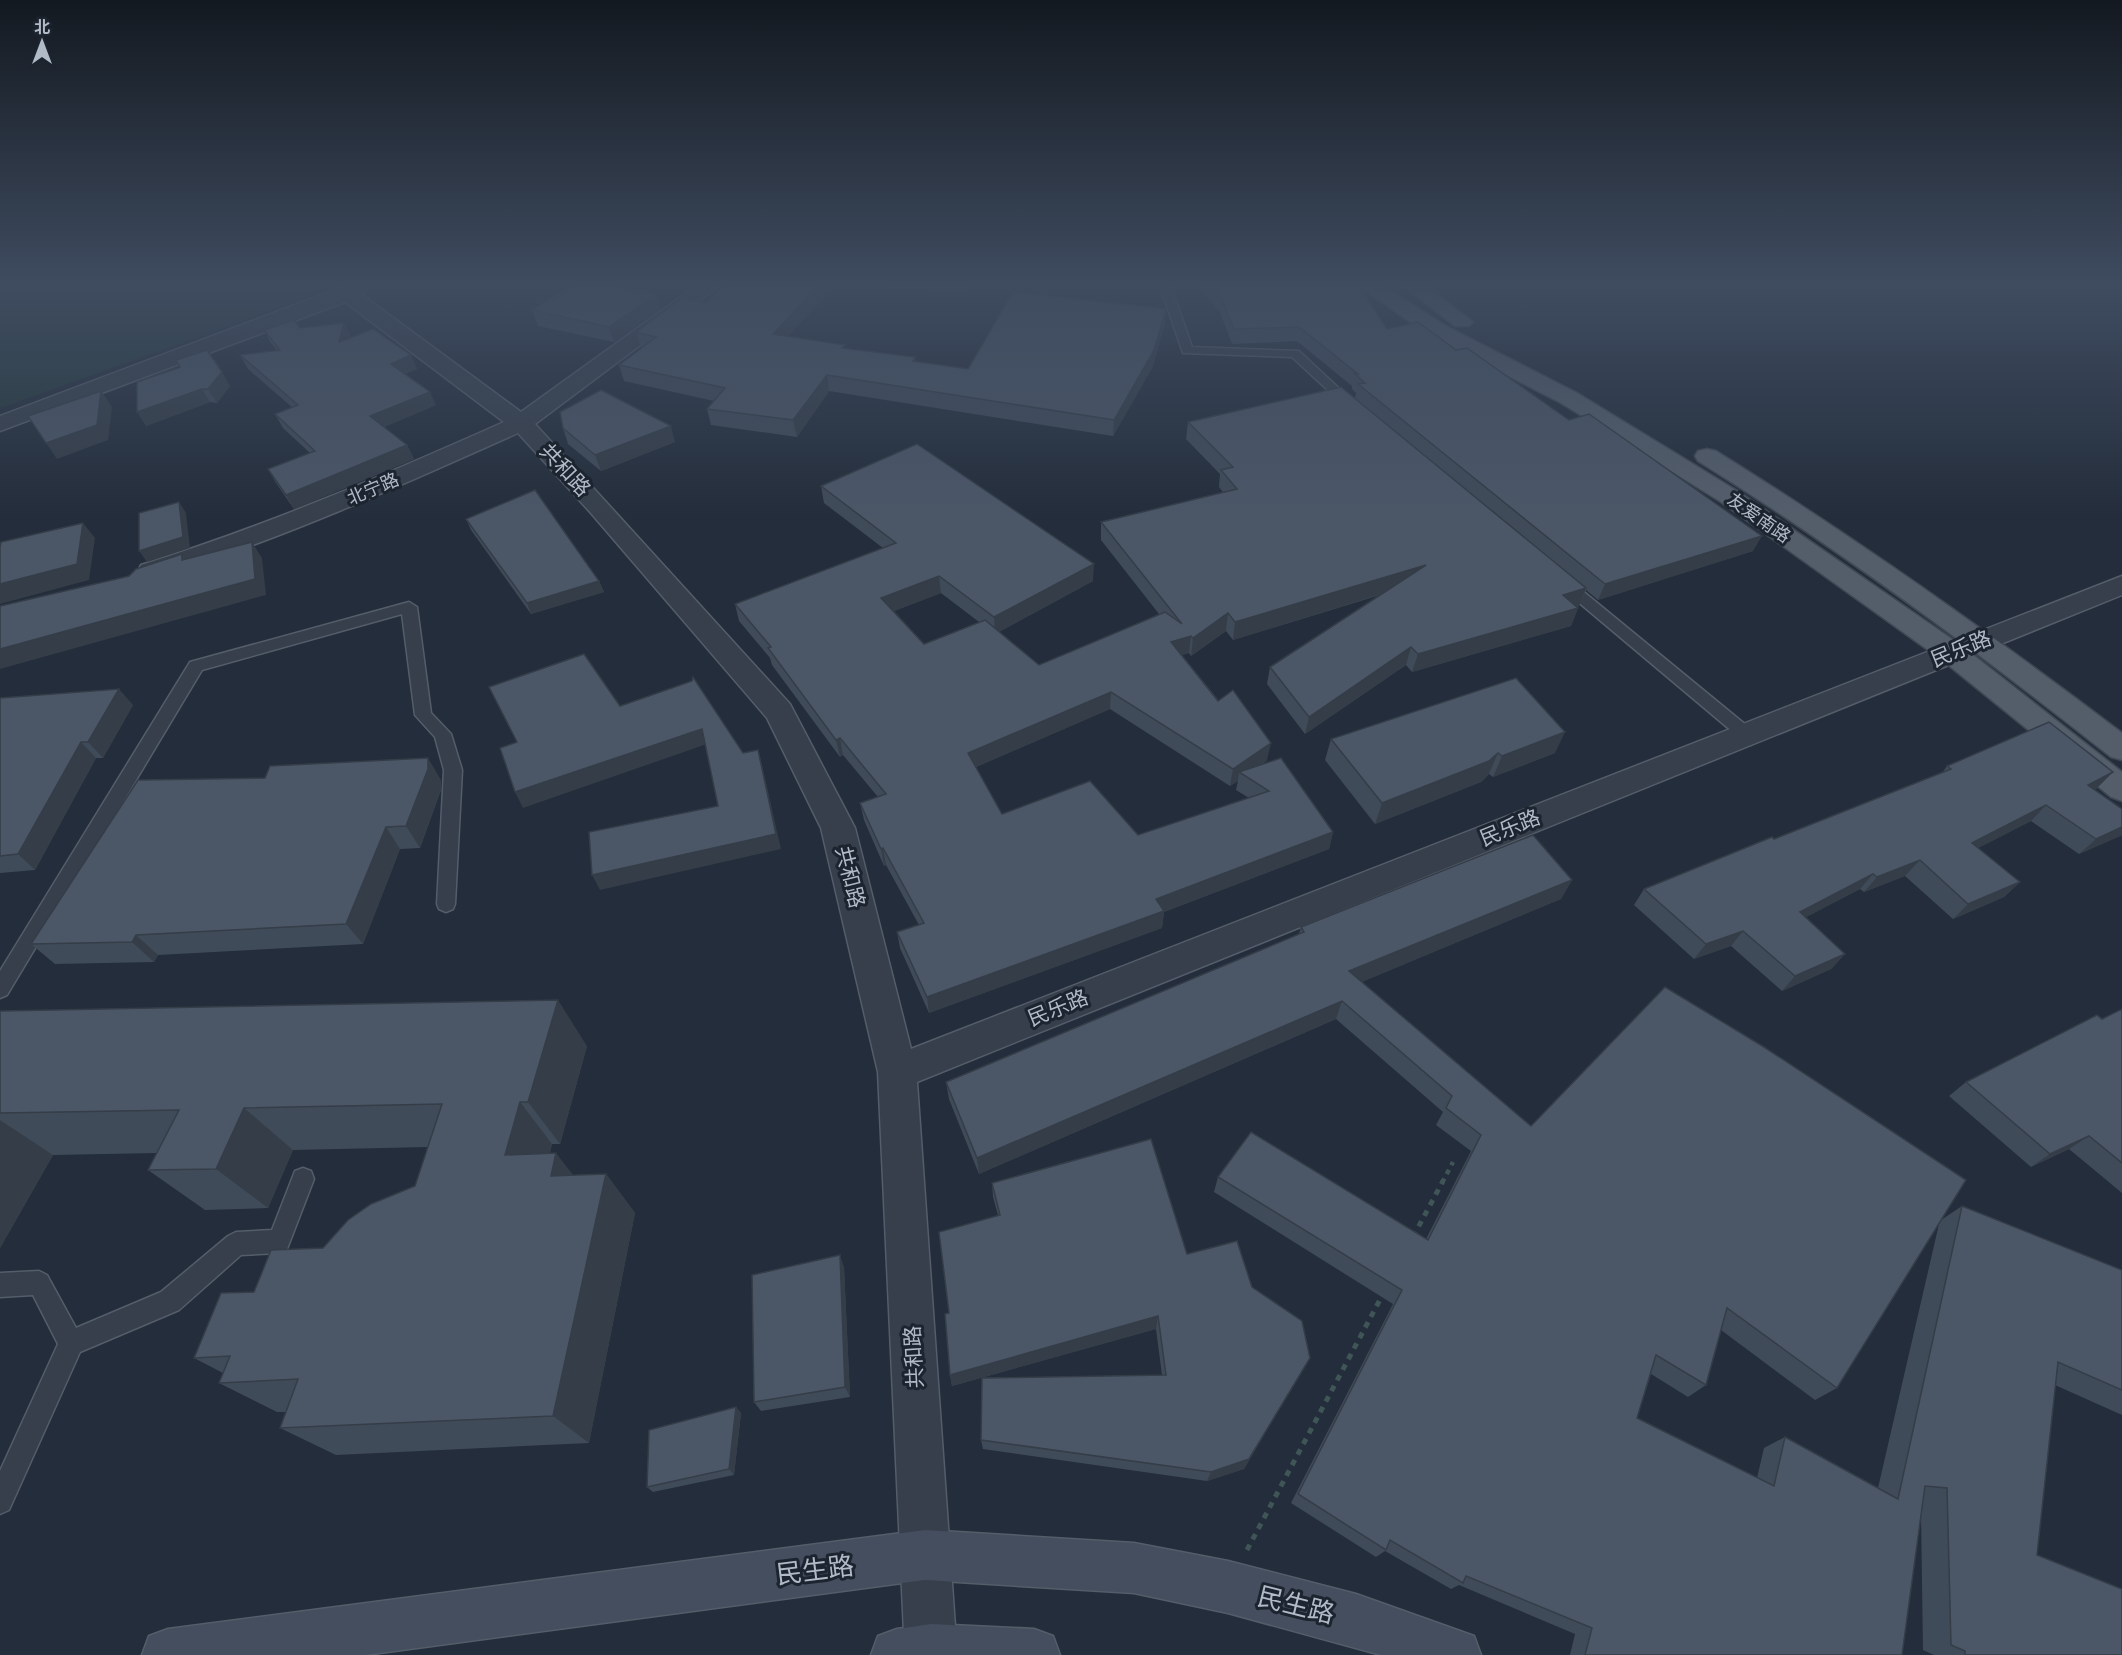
<svg xmlns="http://www.w3.org/2000/svg" width="2122" height="1655" font-family="Arial,'Noto Sans SC',sans-serif">
  <style>
    .green { fill: #24393c }
    .lines { fill: none; stroke-linecap: round; stroke-linejoin: round }
    .lane-casing { stroke: #545d69; stroke-width: 3 }
    .street-casing { stroke: #545d69; stroke-width: 3 }
    .secondary-casing { stroke: #545d69; stroke-width: 3 }
    .primary-casing { stroke: #3f4854; stroke-width: 3 }
    .path-far1 { stroke: #3f5556; stroke-width: 4.5; stroke-dasharray: 5 5; stroke-linecap: butt }
    .path { stroke: #3f5556; stroke-width: 5; stroke-dasharray: 6 6; stroke-linecap: butt }
    .lane { fill: #363f4b; fill-rule: evenodd }
    .street { fill: #363f4b; fill-rule: evenodd }
    .secondary { fill: #444e5e; fill-rule: evenodd }
    .primary { fill: #545e6b; fill-rule: evenodd }
    .wall { fill: #404b59; fill-rule: evenodd }
    .shaded-wall { fill: #343d48 }
    .building { fill: #4b5767; stroke: #343d48; stroke-width: 1.5 }
    .labels { text-anchor: middle; stroke-width: 6; stroke-linejoin: round; paint-order: stroke }
    .far-street-label { font-size: 18px; fill: #b1bac7; stroke: #1c2430 }
    .street-label { font-size: 21px; fill: #b1bac7; stroke: #1c2430 }
    .near-street-label { font-size: 26px; fill: #b1bac7; stroke: #1c2430 }
  </style>
  <rect width="100%" height="100%" fill="#232d3b"/>
  <polygon class="green" points="0,286 329,286 292,303 0,408"/>
  <g class="lines">
    <g class="lane-casing">
      <g id="lane">
        <polygon points="1160,286 1171,286 1192,347 1299,351 1357,405 1351,409 1347,408 1292,357 1183,353"/>
        <polygon points="1563,577 1568,579 1752,730 1754,734 1752,738 1740,738 1558,585 1556,582"/>
        <polygon points="409,602 417,607 431,713 451,734 462,770 455,904 453,909 446,912 439,909 437,904 444,770 435,737 415,715 402,614 202,670 7,995 0,998 0,971 190,662"/>
        <polygon points="303,1168 311,1171 314,1179 287,1249 279,1253 241,1255 179,1310 80,1352 9,1510 0,1514 0,1471 58,1344 33,1295 0,1297 0,1273 39,1271 47,1275 76,1328 161,1292 228,1236 236,1232 272,1230 295,1171"/>
      </g>
    </g>
    <g class="street-casing">
      <path id="street" d="M 345,286 L 370,286 L 361,294 L 521,412 L 696,286 L 719,286 L 535,424 L 790,704 L 855,828 L 911,1049 L 2122,576 L 2122,595 L 917,1082 L 957,1655 L 905,1655 L 878,1072 L 821,828 L 767,718 L 590,512 L 518,433 C 400,486 283,538 161,577 L 151,579 L 141,577 L 138,571 L 141,565 C 266,526 385,475 504,422 L 345,302 L 0,431 L 0,416 Z"/>
    </g>
    <g class="secondary-casing">
      <g id="secondary">
        <polygon points="925,1530 1134,1543 1228,1561 1356,1594 1474,1636 1481,1655 1381,1655 1228,1613 1134,1593 925,1580 365,1655 142,1655 149,1636 168,1629"/>
        <polygon points="931,1624 1034,1629 1053,1636 1060,1655 871,1655 878,1636 897,1629"/>
      </g>
    </g>
    <g class="primary-casing">
      <g id="primary">
        <polygon points="1359,286 1383,286 1446,326 1577,393 1739,492 1962,646 2122,772 2122,801 2111,797 1942,660 1721,502 1561,403 1430,336"/>
        <polygon points="1403,286 1426,286 1473,322 1469,326 1455,326"/>
        <path d="M 1707,449 L 1716,451 C 1856,538 1990,633 2122,733 L 2122,760 L 2111,757 C 1978,652 1842,551 1698,461 L 1695,456 L 1698,451 Z"/>
      </g>
    </g>
    <polyline class="path-far1" points="1442,1183 1453,1162"/>
    <g class="path">
      <polyline points="1413,1237 1443,1181"/>
      <polyline points="1247,1550 1383,1294"/>
    </g>
    <use href="#lane" class="lane"/>
    <use href="#street" class="street"/>
    <use href="#secondary" class="secondary"/>
    <use href="#primary" class="primary"/>
  </g>
  <g class="wall">
    <polygon points="724,286 835,286 788,336 846,348 915,357 916,362 968,369 1165,324 1153,366 1113,436 829,391 797,437 711,425 707,409 714,401 624,381 619,365 641,348 636,332 706,303"/>
    <polygon points="868,286 973,286 970,292"/>
    <path d="M 1198,286 L 1359,286 L 1387,329 L 1456,350 L 1753,551 L 1598,600 L 1586,590 L 1579,606 L 1576,607 L 1578,608 L 1571,626 L 1412,672 L 1406,665 L 1305,734 L 1267,684 L 1270,667 L 1380,595 L 1233,640 L 1226,631 L 1191,656 L 1189,653 L 1182,655 L 1267,760 L 1260,766 L 1333,832 L 1329,849 L 1164,912 L 1162,928 L 929,1013 L 900,948 L 897,932 L 919,925 L 886,865 L 884,866 L 864,820 L 860,803 L 878,797 L 843,755 L 840,757 L 772,665 L 770,658 L 739,621 L 735,604 L 883,548 L 824,503 L 821,486 L 1093,581 L 999,632 L 1039,665 L 1159,614 L 1101,540 L 1101,522 L 1223,492 L 1219,487 L 1220,474 L 1186,439 L 1188,422 L 1355,398 L 1356,393 L 1352,389 L 1352,386 L 1297,341 L 1232,344 L 1220,312 ZM 941,593 L 979,622 L 924,644 L 894,611 ZM 1110,709 L 1230,786 L 1238,781 L 1236,790 L 1249,798 L 1138,835 L 1002,814 L 976,767 Z"/>
    <polygon points="656,294 660,309 614,342 538,326 532,310"/>
    <polygon points="300,328 351,336 350,338 411,355 417,369 405,374 436,405 384,427 407,445 414,459 294,509 276,483 268,469 310,453 283,428 275,414 292,407 248,369 240,355 277,351 271,343 264,330"/>
    <polygon points="137,382 230,386 217,403 210,402 146,426"/>
    <polygon points="563,428 675,442 601,471 568,444"/>
    <polygon points="466,519 599,581 604,592 531,614 471,530"/>
    <polygon points="0,698 133,705 103,758 96,758 35,870 0,873"/>
    <polygon points="1331,739 1555,753 1493,777 1489,774 1481,782 1375,824 1325,760"/>
    <polygon points="1947,766 2113,772 2095,790 2122,809 2122,835 2079,854 2031,821 1978,848 2020,882 2004,897 1953,919 1905,876 1864,892 1860,889 1806,917 1845,954 1831,969 1782,991 1731,946 1694,959 1634,905 1644,889 1774,839 1942,773"/>
    <polygon points="441,780 441,790 420,848 400,849 363,944 158,955 154,962 55,964 31,944"/>
    <path d="M 1572,880 L 1561,899 L 1361,982 L 1531,1126 L 1941,1220 L 1962,1206 L 2122,1270 L 2122,1415 L 2055,1385 L 2037,1555 L 2122,1655 L 1934,1655 L 1923,1650 L 1921,1515 L 1902,1655 L 1570,1655 L 1575,1634 L 1459,1585 L 1451,1589 L 1385,1551 L 1376,1557 L 1291,1503 L 1393,1304 L 1214,1192 L 1218,1177 L 1426,1239 L 1471,1151 L 1436,1125 L 1443,1112 L 1336,1019 L 979,1174 L 949,1099 L 946,1082 L 1299,934 L 1301,927 ZM 1939,1224 L 1878,1488 L 1785,1437 L 1764,1448 L 1757,1478 L 1637,1418 L 1651,1374 L 1688,1397 L 1706,1385 L 1721,1330 L 1815,1400 L 1837,1388 Z"/>
    <polygon points="2122,1009 2122,1193 2069,1149 2031,1167 1949,1096 1966,1082 2102,1019"/>
    <polygon points="0,1011 587,1046 560,1144 552,1144 550,1153 573,1175 606,1174 635,1213 589,1443 336,1455 280,1428 286,1412 277,1412 219,1383 223,1373 194,1358 254,1292 323,1248 415,1186 428,1147 293,1150 268,1208 205,1210 148,1170 157,1153 53,1155 0,1248"/>
    <polygon points="992,1183 1187,1254 1252,1287 1303,1369 1244,1469 1207,1481 983,1449 981,1440 1162,1375 1156,1329 952,1386 950,1375 949,1313 998,1215 993,1197"/>
    <polygon points="844,1267 850,1397 761,1411 754,1402"/>
    <polygon points="736,1407 741,1413 734,1475 653,1492 647,1487"/>
  </g>
  <g class="shaded-wall">
    <polygon points="818,286 835,286 776,349 773,334"/>
    <polygon points="656,294 660,309 614,342 609,327"/>
    <polygon points="1166,309 1165,324 1153,366 1113,436 1114,420"/>
    <polygon points="344,323 351,336 345,355 339,342"/>
    <polygon points="411,355 417,369 397,377 391,364"/>
    <polygon points="222,372 230,386 217,403 208,389"/>
    <polygon points="827,375 829,391 797,437 793,420"/>
    <polygon points="202,389 210,402 146,426 137,412"/>
    <polygon points="101,391 112,407 108,440 57,459 46,443"/>
    <polygon points="430,392 436,405 377,430 370,416"/>
    <polygon points="671,426 675,442 601,471 595,455"/>
    <polygon points="407,445 414,459 294,509 286,495"/>
    <polygon points="179,502 186,513 190,548 147,562 139,551"/>
    <polygon points="83,523 95,538 89,580 0,604 0,584"/>
    <polygon points="1762,536 1753,551 1598,600 1605,584"/>
    <polygon points="252,542 262,558 266,595 0,669 0,649"/>
    <polygon points="1094,564 1093,581 995,634 994,617"/>
    <polygon points="1426,565 1420,582 1233,640 1235,622"/>
    <polygon points="939,576 941,593 884,615 881,598"/>
    <polygon points="599,581 604,592 531,614 527,603"/>
    <polygon points="1586,588 1579,606 1556,613 1563,595"/>
    <polygon points="1578,608 1571,626 1412,672 1418,654"/>
    <polygon points="1228,613 1226,631 1191,656 1193,638"/>
    <polygon points="1191,636 1189,653 1169,659 1171,642"/>
    <polygon points="1411,647 1406,665 1305,734 1309,717"/>
    <polygon points="119,689 133,705 103,758 88,742"/>
    <polygon points="1111,692 1110,709 969,770 968,753"/>
    <polygon points="702,729 707,744 523,808 515,792"/>
    <polygon points="1565,732 1555,753 1493,777 1502,756"/>
    <polygon points="840,738 843,755 840,757 836,740"/>
    <polygon points="81,742 96,758 35,870 18,854"/>
    <polygon points="1271,743 1267,760 1245,776 1239,772 1238,781 1230,786 1233,769"/>
    <polygon points="758,750 762,765 781,849 600,890 592,875 776,834"/>
    <polygon points="1498,753 1489,774 1481,782 1375,824 1382,803"/>
    <polygon points="428,758 441,780 441,790 420,848 406,826"/>
    <polygon points="2113,772 2097,788 2072,801 2088,785"/>
    <polygon points="2046,805 2031,821 1957,859 1972,843"/>
    <polygon points="386,827 400,849 363,944 346,924"/>
    <polygon points="2122,827 2122,835 2121,836 2079,854 2096,839"/>
    <polygon points="1333,832 1329,849 1164,912 1162,928 929,1013 927,997 1156,899"/>
    <polygon points="883,848 886,865 884,866 881,849"/>
    <polygon points="1920,860 1905,876 1864,892 1877,877"/>
    <polygon points="1873,874 1860,889 1787,927 1800,912"/>
    <polygon points="1572,880 1561,899 1343,990 1349,971"/>
    <polygon points="2020,882 2004,897 1953,919 1968,904"/>
    <polygon points="1743,931 1731,946 1694,959 1706,944"/>
    <polygon points="136,935 158,955 154,962 132,942"/>
    <polygon points="1845,954 1831,969 1782,991 1795,976"/>
    <polygon points="558,1000 587,1046 560,1144 528,1102"/>
    <polygon points="1342,1001 1336,1019 979,1174 977,1158"/>
    <polygon points="520,1102 552,1144 540,1195 505,1155"/>
    <polygon points="244,1108 293,1150 268,1208 216,1169"/>
    <polygon points="0,1120 53,1155 0,1248"/>
    <polygon points="2089,1136 2069,1149 2031,1167 2050,1154"/>
    <polygon points="556,1153 587,1193 551,1176"/>
    <polygon points="606,1174 635,1213 589,1443 553,1416"/>
    <polygon points="840,1255 844,1267 850,1397 845,1387"/>
    <polygon points="1158,1316 1156,1329 952,1386 950,1375"/>
    <polygon points="1310,1358 1244,1469 1207,1481 1211,1472"/>
    <polygon points="736,1407 741,1413 734,1475 729,1469"/>
  </g>
  <g class="building">
    <polygon points="570,286 613,286 656,294 609,327 532,310"/>
    <polygon points="724,286 818,286 773,334 845,345 842,348 915,357 913,361 968,369 1013,292 1166,309 1154,350 1114,420 827,375 793,420 707,409 725,388 619,365 656,337 636,332 682,298 706,303"/>
    <polygon points="1211,286 1359,286 1387,329 1418,322 1456,350 1467,348 1569,420 1589,414 1762,536 1605,584 1358,384 1365,383 1355,374 1358,374 1299,327 1234,329 1221,298"/>
    <polygon points="294,320 300,328 344,323 339,342 373,329 411,355 391,364 430,392 370,416 407,445 286,495 268,469 315,451 275,414 298,405 240,355 280,350 264,330"/>
    <polygon points="207,350 222,372 208,389 202,389 137,412 137,382 180,367 176,360"/>
    <polygon points="1341,387 1586,588 1563,595 1578,608 1418,654 1411,647 1309,717 1270,667 1426,565 1235,622 1228,613 1193,638 1191,636 1171,642 1218,701 1233,690 1271,743 1233,769 1111,692 968,753 1002,814 1090,781 1138,835 1269,791 1239,772 1281,758 1333,832 1156,899 1164,911 927,997 897,932 924,923 883,848 881,849 860,803 886,794 840,738 836,740 768,648 771,647 735,604 896,543 821,486 917,444 1094,564 994,617 939,576 881,598 924,644 985,620 1039,665 1165,612 1182,624 1101,522 1237,489 1221,470 1233,467 1188,422"/>
    <polygon points="601,390 671,426 595,455 563,428 560,412"/>
    <polygon points="101,391 97,425 46,443 28,416"/>
    <polygon points="535,490 599,581 527,603 466,519"/>
    <polygon points="179,502 183,537 139,551 139,513"/>
    <polygon points="83,523 77,564 0,584 0,547 1,542"/>
    <polygon points="252,542 255,579 0,649 0,606 129,576 136,569 182,554 182,560"/>
    <polygon points="584,654 620,706 692,681 693,677 743,753 758,750 776,834 592,875 589,832 718,806 702,729 515,792 500,748 517,742 489,687"/>
    <polygon points="1516,678 1565,732 1502,756 1498,753 1489,761 1382,803 1331,739"/>
    <polygon points="119,689 88,742 81,742 18,854 0,856 0,698"/>
    <polygon points="2049,722 2113,772 2088,785 2122,809 2122,827 2096,839 2046,805 1972,843 2020,882 1968,904 1920,860 1877,877 1873,874 1800,912 1845,954 1795,976 1743,931 1706,944 1644,889 1772,837 1774,839 1951,769 1947,766"/>
    <polygon points="428,758 428,769 406,826 386,827 346,924 136,935 132,942 31,944 138,780 265,778 270,766"/>
    <polygon points="1533,835 1572,880 1349,971 1531,1126 1665,987 1764,1047 1966,1180 1837,1388 1727,1308 1706,1385 1656,1355 1637,1418 1774,1486 1785,1437 1898,1499 1962,1206 2122,1270 2122,1390 2058,1362 2037,1555 2122,1589 2122,1655 1965,1655 1965,1651 1951,1645 1947,1488 1925,1486 1902,1655 1585,1655 1592,1628 1466,1576 1463,1583 1390,1540 1386,1550 1298,1494 1402,1290 1218,1177 1251,1132 1428,1240 1481,1135 1446,1108 1452,1096 1342,1001 977,1158 946,1082 1304,932 1301,927"/>
    <polygon points="558,1000 528,1102 520,1102 505,1155 556,1153 551,1176 606,1174 553,1416 280,1428 298,1379 219,1383 230,1356 194,1358 221,1293 254,1292 271,1250 323,1248 348,1220 371,1204 415,1186 442,1104 244,1108 216,1169 148,1170 179,1110 0,1113 0,1011"/>
    <polygon points="2122,1009 2122,1163 2089,1136 2050,1154 1966,1082 2097,1015 2102,1019"/>
    <polygon points="1151,1139 1187,1254 1237,1241 1252,1287 1302,1321 1310,1358 1249,1459 1211,1472 981,1440 982,1378 1166,1375 1158,1316 950,1375 945,1314 949,1313 939,1232 1000,1215 992,1183"/>
    <polygon points="840,1255 845,1387 754,1402 752,1275"/>
    <polygon points="736,1407 729,1469 647,1487 649,1430"/>
  </g>
  <linearGradient id="sky" x2="0" y2="1"><stop stop-color="#131920"/><stop offset="0.55" stop-color="#3f4c60"/><stop offset="1" stop-color="#3f4c60" stop-opacity="0"/></linearGradient>
  <rect width="2122" height="518" fill="url(#sky)"/>
  <g class="labels">
    <g class="far-street-label">
      <text transform="translate(373 489) rotate(-23)" y="6">北宁路</text>
      <text transform="translate(1759 518) rotate(35)" y="6">友爱南路</text>
    </g>
    <g class="street-label">
      <text transform="translate(565 470) rotate(47)" y="7">共和路</text>
      <text transform="translate(1961 649) rotate(-22)" y="7">民乐路</text>
      <text transform="translate(1510 828) rotate(-22)" y="7">民乐路</text>
      <text transform="translate(850 877) rotate(76)" y="7">共和路</text>
      <text transform="translate(1058 1008) rotate(-22)" y="7">民乐路</text>
      <text transform="translate(914 1357) rotate(-93)" y="7">共和路</text>
    </g>
    <g class="near-street-label">
      <text transform="translate(815 1570) rotate(-7)" y="9">民生路</text>
      <text transform="translate(1296 1605) rotate(14)" y="9">民生路</text>
    </g>
  </g>
  <g transform="translate(42 42)" stroke="#1c2430" stroke-width="4.5" paint-order="stroke">
  <path d="M0-4.5L10 22L0 15L-10 22Z" fill="#b1bac7"/>
  <text y="-9" font-size="16" font-weight="bold" text-anchor="middle" fill="#b1bac7">北</text>
  </g>
</svg>
